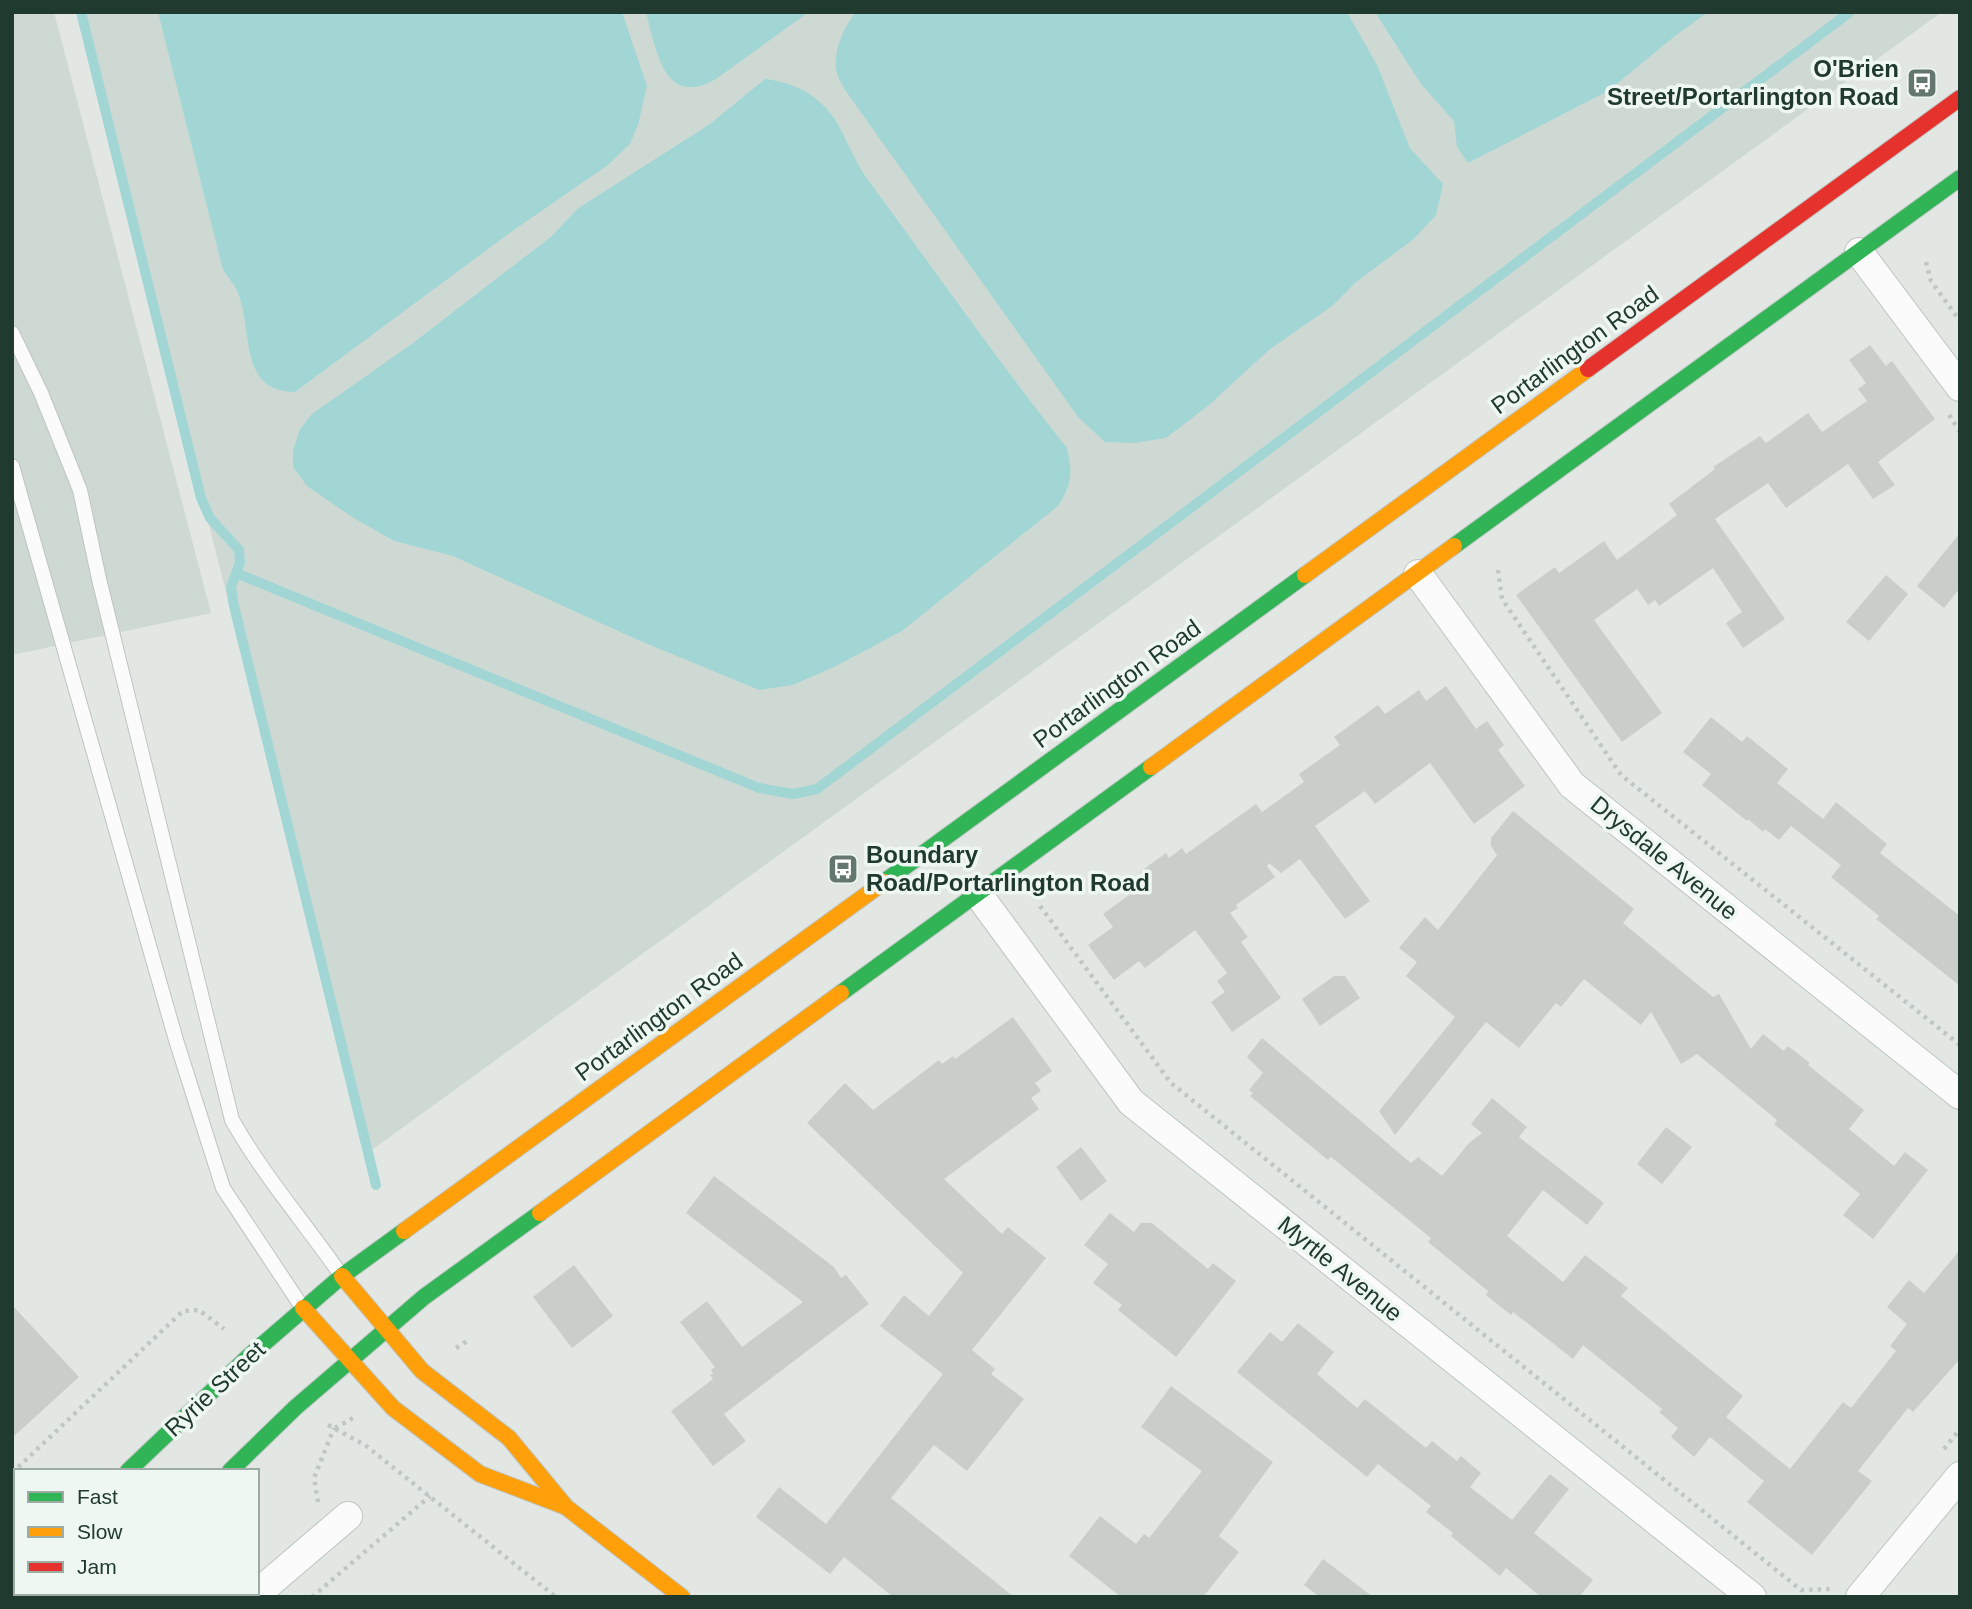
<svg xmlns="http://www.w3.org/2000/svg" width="1972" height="1609" font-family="Arial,sans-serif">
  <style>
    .built { fill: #cfd9d3 }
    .water { fill: #a2d6d5 }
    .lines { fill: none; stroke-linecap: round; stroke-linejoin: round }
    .stream { stroke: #a2d6d5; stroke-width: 10 }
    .building { fill: #c9cecb }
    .lane-casing { stroke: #bfc4c1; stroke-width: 16 }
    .street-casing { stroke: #bfc4c1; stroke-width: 30 }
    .fast-casing { stroke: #bec5c1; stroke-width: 18 }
    .slow-casing { stroke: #bec5c1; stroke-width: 18 }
    .jam-casing { stroke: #bec5c1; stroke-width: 18 }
    .path { stroke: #bfc7c4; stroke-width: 4.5; stroke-dasharray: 3.5 5; stroke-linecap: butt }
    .lane { stroke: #fbfbfb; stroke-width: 14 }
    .street { stroke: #fbfbfb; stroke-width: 28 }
    .fast { stroke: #30b455; stroke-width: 16 }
    .slow { stroke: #ff9f0a; stroke-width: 16 }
    .jam { stroke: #e5322d; stroke-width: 16 }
    .labels { text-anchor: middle; stroke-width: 7; stroke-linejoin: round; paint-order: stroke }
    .poi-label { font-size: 24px; font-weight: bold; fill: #203a2f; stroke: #eff7f2; text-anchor: end }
    .street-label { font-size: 24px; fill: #203a2f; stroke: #eff7f2 }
  </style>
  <rect width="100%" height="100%" fill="#e2e7e4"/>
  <g class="built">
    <polygon points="12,12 54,12 211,613 12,655"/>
    <polygon points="78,12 1942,12 369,1152"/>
  </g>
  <g class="water">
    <path d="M 158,12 L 622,12 L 647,86 L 638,125 L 630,144 L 608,165 L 511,232 L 295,392 C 238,392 253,330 238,293 C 235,285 228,277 223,270 Z"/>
    <path d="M 646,12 L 809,12 L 716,79 C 664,109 656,50 646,12 Z"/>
    <path d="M 856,12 L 1347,12 L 1377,65 L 1410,148 L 1443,184 L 1436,215 L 1414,239 L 1356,282 L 1332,306 L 1269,350 L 1209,405 L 1166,438 L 1135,443 L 1105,442 L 1078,417 L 845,90 C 842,84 837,76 836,69 C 834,48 844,27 856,12 Z"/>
    <polygon points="1375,12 1708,12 1675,36 1608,91 1468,163 1457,147 1454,121 1421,84"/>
    <path d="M 765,79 C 788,82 810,90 826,108 C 842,124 852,158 866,177 C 933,268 997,360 1067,448 C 1073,475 1072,483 1058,506 L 902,631 L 836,666 L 793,685 L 759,690 L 638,640 L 453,556 L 394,541 L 352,517 L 307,486 L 293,467 L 293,451 L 300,429 L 312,414 L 413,343 L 552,236 L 577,209 L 710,124 Z"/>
  </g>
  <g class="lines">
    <g class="stream">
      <polyline points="81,12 201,498 210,518 239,550 240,563 231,587 234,606 376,1185"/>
      <polyline points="236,573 759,788 793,794 817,789 1850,12"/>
    </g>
  </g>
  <g class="building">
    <polygon points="1870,345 1886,366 1892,361 1935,419 1878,462 1895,485 1873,499 1848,464 1786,508 1768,483 1715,519 1785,619 1743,648 1726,623 1742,612 1713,568 1659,606 1655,600 1648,605 1637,589 1594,620 1662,713 1622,742 1516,595 1555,567 1559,573 1604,541 1617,560 1677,515 1669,504 1715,469 1713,467 1760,436 1766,443 1808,413 1822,432 1867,401 1858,389 1866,383 1849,360"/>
    <polygon points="1960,533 1960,588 1944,608 1917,586"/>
    <polygon points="1886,575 1908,594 1869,641 1846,622"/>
    <polygon points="1446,686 1476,729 1487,721 1504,745 1498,750 1525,786 1474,824 1430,763 1375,804 1365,791 1315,826 1370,901 1345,919 1300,859 1281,873 1269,863 1267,866 1275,877 1236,905 1238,908 1230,913 1248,937 1241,942 1281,998 1232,1032 1211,1002 1225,992 1217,981 1227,973 1195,930 1145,968 1139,961 1114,980 1088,945 1113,927 1103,914 1147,882 1140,872 1166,853 1169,858 1182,848 1186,854 1256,804 1262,812 1304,782 1299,774 1340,745 1334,737 1378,705 1385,714 1419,690 1426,701"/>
    <polygon points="1711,717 1742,742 1747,736 1788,769 1777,783 1823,819 1836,802 1887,844 1880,853 1960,916 1960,986 1876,919 1879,916 1831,877 1841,865 1791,826 1779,840 1765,829 1763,832 1748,819 1747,821 1702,785 1711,774 1683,752"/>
    <polygon points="1513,811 1634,909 1623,923 1713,997 1719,994 1751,1049 1763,1034 1784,1051 1788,1046 1810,1063 1808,1065 1864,1110 1849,1129 1894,1166 1905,1152 1928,1170 1873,1239 1843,1215 1860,1194 1774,1124 1777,1120 1697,1054 1681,1064 1651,1012 1641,1025 1584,979 1561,1007 1556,1003 1519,1048 1486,1022 1395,1135 1379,1111 1455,1017 1406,976 1417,962 1399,948 1425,917 1438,930 1497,855 1491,846 1491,838"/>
    <polygon points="1334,976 1345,976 1360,998 1320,1026 1302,999"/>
    <polygon points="1013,1017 1052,1071 1035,1083 1041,1091 1031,1098 1039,1109 944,1179 1002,1234 1008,1227 1046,1258 972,1350 995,1369 991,1374 1024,1399 967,1471 934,1445 891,1498 1014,1597 893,1597 844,1557 830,1574 756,1517 779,1487 826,1524 943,1374 880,1326 904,1295 929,1316 963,1273 807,1123 845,1083 873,1110 939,1060 942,1064 953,1056 955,1059"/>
    <polygon points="1262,1038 1411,1163 1418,1157 1442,1176 1469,1143 1482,1133 1471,1124 1492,1098 1527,1127 1519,1137 1604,1203 1587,1225 1543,1190 1507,1236 1563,1282 1585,1255 1628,1288 1621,1296 1743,1396 1726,1417 1790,1469 1843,1402 1851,1408 1896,1351 1890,1346 1907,1324 1887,1307 1909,1280 1924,1293 1960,1250 1960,1359 1913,1412 1908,1408 1858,1471 1872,1481 1812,1555 1747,1502 1764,1481 1710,1437 1694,1457 1671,1437 1678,1428 1659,1412 1662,1409 1583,1345 1573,1359 1513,1312 1511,1315 1486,1295 1488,1291 1428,1242 1431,1238 1331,1157 1328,1160 1250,1096 1253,1093 1249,1090 1263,1073 1247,1057"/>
    <polygon points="1666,1127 1692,1147 1662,1184 1637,1164"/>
    <polygon points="1081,1147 1107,1181 1081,1201 1056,1167"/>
    <polygon points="714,1176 834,1267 841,1278 846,1275 869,1304 724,1414 746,1441 713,1466 671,1411 713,1379 710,1375 713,1373 711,1370 715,1367 680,1322 707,1301 742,1347 803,1302 686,1213"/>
    <polygon points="1110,1213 1134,1232 1141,1223 1152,1223 1208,1269 1213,1263 1236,1281 1176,1357 1118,1310 1122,1305 1093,1283 1108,1264 1084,1245"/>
    <polygon points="574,1265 613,1316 572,1348 533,1297"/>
    <polygon points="12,1305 79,1377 12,1438"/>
    <polygon points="1298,1323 1334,1352 1317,1374 1357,1408 1365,1399 1426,1448 1432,1441 1457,1461 1461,1456 1481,1473 1470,1487 1512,1520 1550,1474 1569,1489 1534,1533 1593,1580 1579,1597 1541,1597 1506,1568 1500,1576 1451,1536 1453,1533 1426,1512 1431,1506 1378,1464 1367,1477 1237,1372 1270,1332 1282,1342"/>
    <polygon points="1171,1386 1273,1462 1219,1536 1239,1552 1203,1597 1121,1597 1069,1556 1100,1516 1136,1544 1144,1534 1149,1538 1202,1471 1141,1427"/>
    <polygon points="1323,1559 1373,1597 1320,1597 1304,1585"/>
  </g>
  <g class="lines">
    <g class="lane-casing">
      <g id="lane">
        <path d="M 12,333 L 41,393 L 80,490 L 99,579 L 232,1120 C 263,1175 305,1223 341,1275"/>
        <polyline points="12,466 176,1040 223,1188 302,1307"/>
      </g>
    </g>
    <g class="street-casing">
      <g id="street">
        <polyline points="1859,252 1960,387"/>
        <polyline points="1418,574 1572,785 1960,1095"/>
        <polyline points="978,894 1131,1102 1752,1597"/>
        <polyline points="253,1597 348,1516"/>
        <polyline points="1860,1597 1960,1476"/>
      </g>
    </g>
    <g class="fast-casing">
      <g id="fast">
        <polyline points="1454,546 1960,178"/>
        <polyline points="884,882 1305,575"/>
        <polyline points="841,993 1151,767"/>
        <polyline points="128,1471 248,1357 342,1276 404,1231"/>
        <polyline points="230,1471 296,1407 424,1297 540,1213"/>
        <polyline points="102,1597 106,1593"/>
      </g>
    </g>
    <g class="slow-casing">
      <g id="slow">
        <polyline points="1305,575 1588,369"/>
        <polyline points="1151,767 1454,546"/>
        <polyline points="540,1213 841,993"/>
        <polyline points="404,1231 884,882"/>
        <polyline points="342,1276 422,1371 509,1438 566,1507 682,1597"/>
        <polyline points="303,1308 393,1408 480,1474 564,1506"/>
      </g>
    </g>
    <g class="jam-casing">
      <g id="jam">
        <polyline points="1588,369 1960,98"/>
        <polyline points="12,1582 16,1578"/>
      </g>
    </g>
    <g class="path">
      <polyline points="1926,262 1931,281 1960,321"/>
      <polyline points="1949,415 1960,432"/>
      <polyline points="1498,570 1502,599 1621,775 1960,1045"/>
      <polyline points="1040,906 1171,1083 1801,1590 1832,1589"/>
      <polyline points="456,1348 467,1341"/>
      <polyline points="328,1425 365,1445 556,1597"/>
      <polyline points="335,1428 355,1417"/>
      <polyline points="1944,1449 1960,1429"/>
      <polyline points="12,1473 183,1311 199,1310 224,1329"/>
      <polyline points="318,1502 314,1478 334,1428"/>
      <polyline points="312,1597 430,1496"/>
    </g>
    <use href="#lane" class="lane"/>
    <use href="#street" class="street"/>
    <use href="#fast" class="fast"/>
    <use href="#slow" class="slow"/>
    <use href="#jam" class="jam"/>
  </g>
  <defs>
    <g id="bus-square" transform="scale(1.575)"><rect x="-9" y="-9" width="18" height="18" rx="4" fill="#64776e" stroke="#eff7f2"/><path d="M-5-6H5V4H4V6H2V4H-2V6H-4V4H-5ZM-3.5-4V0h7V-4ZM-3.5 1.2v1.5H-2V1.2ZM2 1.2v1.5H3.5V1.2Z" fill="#fff"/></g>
  </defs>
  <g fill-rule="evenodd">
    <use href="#bus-square" x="1922" y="83"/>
    <use href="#bus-square" x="843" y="869"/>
  </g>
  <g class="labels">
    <g class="poi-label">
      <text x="1899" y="77">O'Brien<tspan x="1899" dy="28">Street/Portarlington Road</tspan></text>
      <text x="866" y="863" text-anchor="start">Boundary<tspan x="866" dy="28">Road/Portarlington Road</tspan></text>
    </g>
    <g class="street-label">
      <text transform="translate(1575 350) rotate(-36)" y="8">Portarlington Road</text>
      <text transform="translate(1117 684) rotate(-36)" y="8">Portarlington Road</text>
      <text transform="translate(1664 858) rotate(39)" y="8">Drysdale Avenue</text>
      <text transform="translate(659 1017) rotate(-36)" y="8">Portarlington Road</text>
      <text transform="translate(1340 1269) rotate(39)" y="8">Myrtle Avenue</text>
      <text transform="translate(215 1389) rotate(-43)" y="8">Ryrie Street</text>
    </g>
  </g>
  <rect width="1972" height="1609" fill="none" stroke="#203a2f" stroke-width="28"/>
  <rect x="14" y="1469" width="245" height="126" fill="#eff7f2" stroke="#9caba4" stroke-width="2"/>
  <rect x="28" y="1492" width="35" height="10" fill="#30b455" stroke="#9caba4" stroke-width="2"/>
  <text x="77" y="1504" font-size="21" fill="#203a2f">Fast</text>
  <rect x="28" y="1527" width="35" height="10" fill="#ff9f0a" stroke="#9caba4" stroke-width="2"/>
  <text x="77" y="1539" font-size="21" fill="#203a2f">Slow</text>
  <rect x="28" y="1562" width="35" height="10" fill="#e5322d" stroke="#9caba4" stroke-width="2"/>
  <text x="77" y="1574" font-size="21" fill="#203a2f">Jam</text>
</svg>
